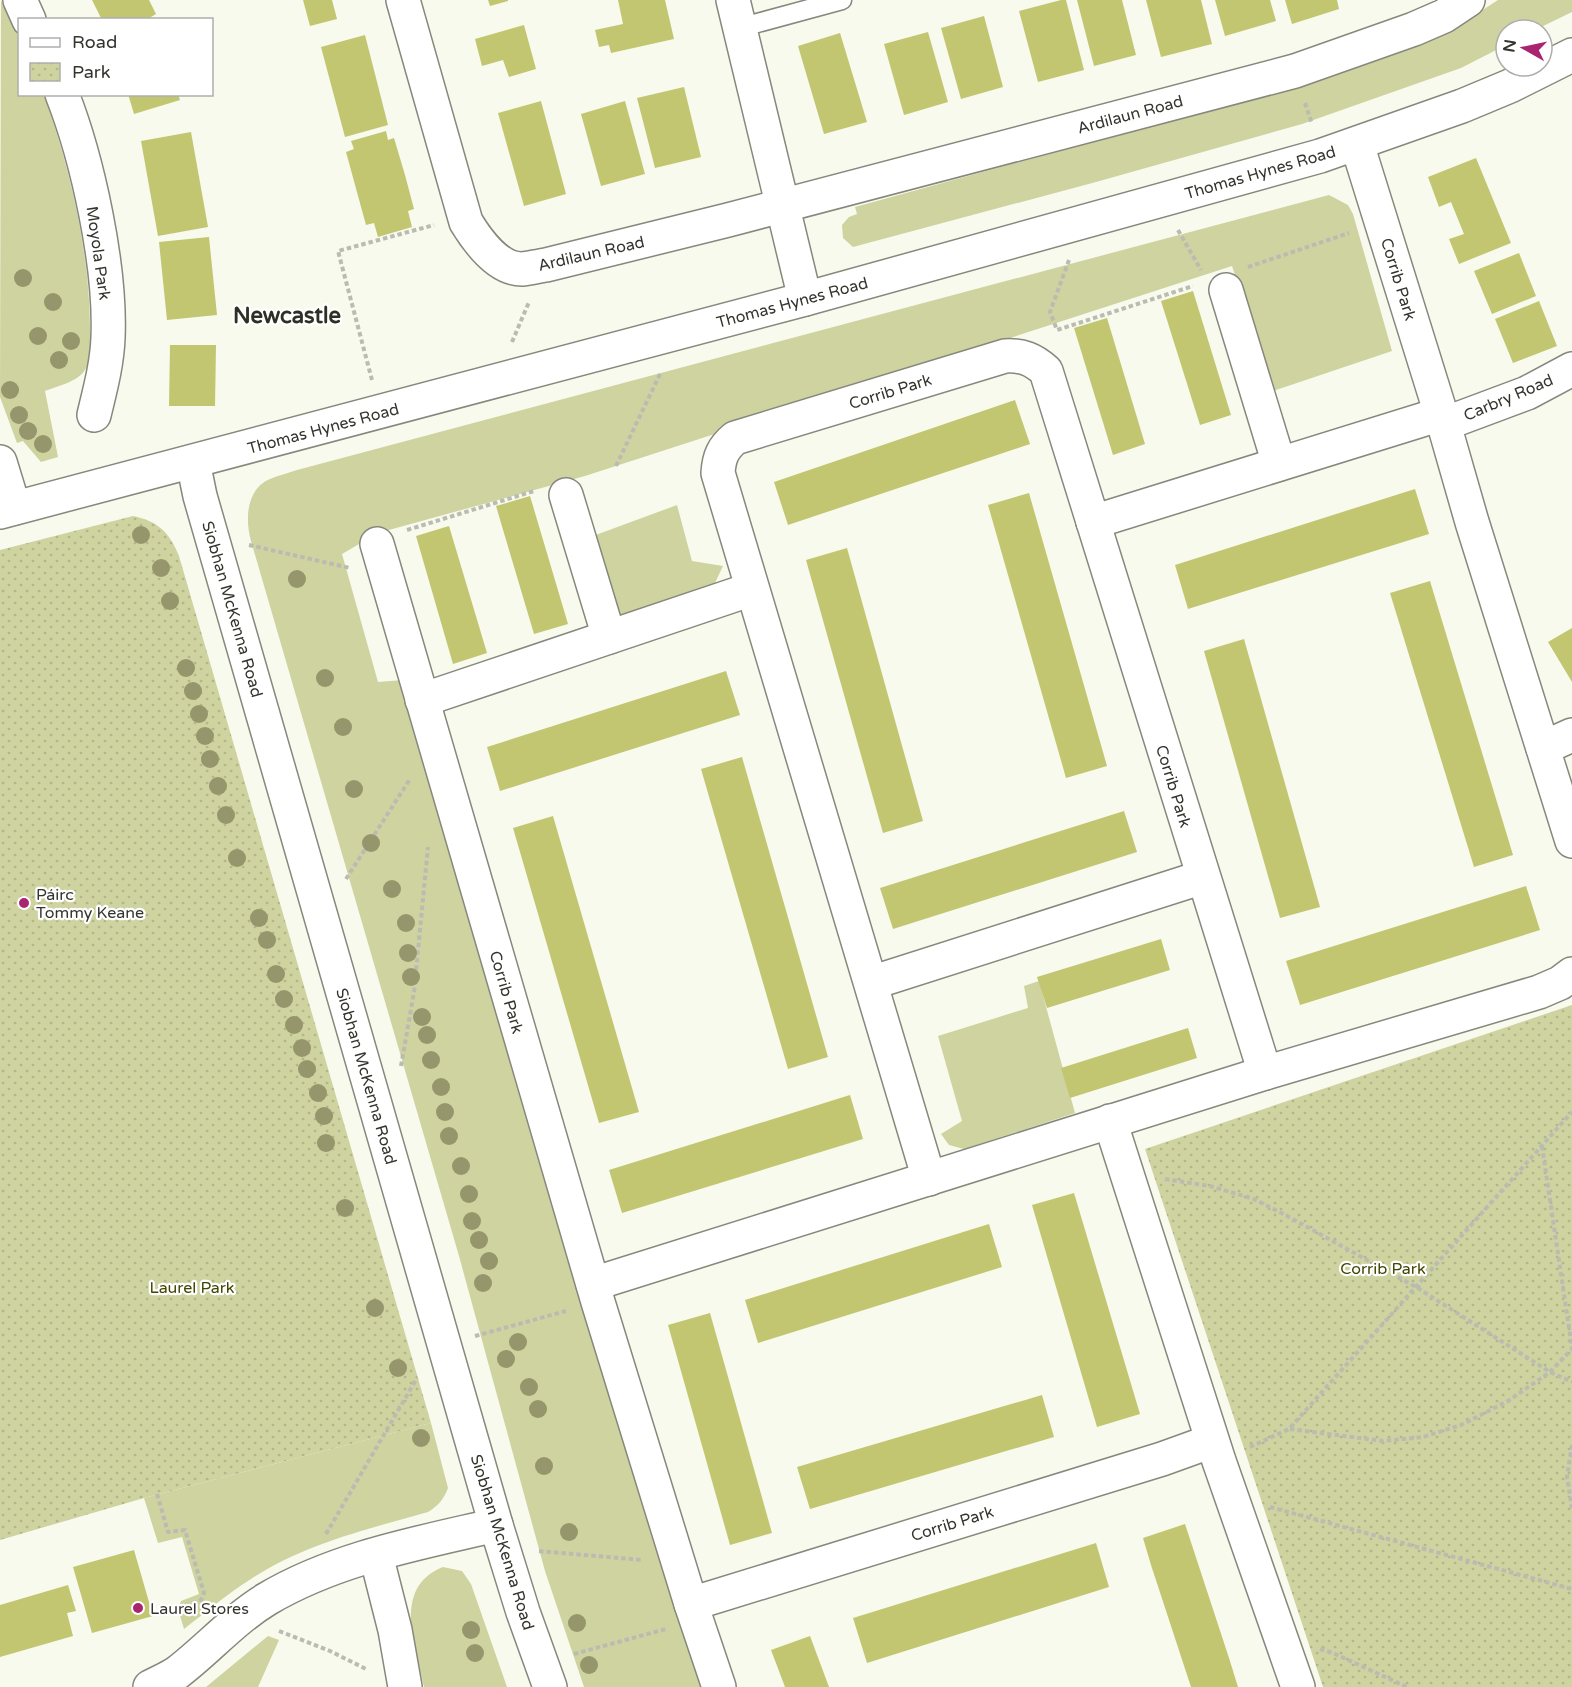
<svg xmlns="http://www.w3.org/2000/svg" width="1572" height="1687" font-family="'Varela Round',sans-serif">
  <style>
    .green { fill: #cfd3a0 }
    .park { fill: url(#park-dots) }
    .building { fill: #c2c671 }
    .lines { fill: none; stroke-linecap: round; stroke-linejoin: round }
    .lane-casing { stroke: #87887d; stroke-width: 21 }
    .street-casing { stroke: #87887d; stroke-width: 36 }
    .secondary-casing { stroke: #87887d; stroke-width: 36 }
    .primary-casing { stroke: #87887d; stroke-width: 36 }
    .path { stroke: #babcb1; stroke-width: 4; stroke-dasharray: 4.5 3; stroke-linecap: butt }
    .lane { stroke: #fff; stroke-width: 18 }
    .street { stroke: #fff; stroke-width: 33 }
    .secondary { stroke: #fff; stroke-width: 33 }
    .primary { stroke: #fff; stroke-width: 33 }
    .tree { fill: #95966b }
    .poi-dot { fill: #a92570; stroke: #fff; stroke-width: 2 }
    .labels { text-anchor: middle; stroke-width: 4.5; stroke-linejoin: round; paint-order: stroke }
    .street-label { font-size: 16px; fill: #34342f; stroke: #fff }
    .poi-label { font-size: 16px; fill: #34342f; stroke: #fff; text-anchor: start }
    .park-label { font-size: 16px; fill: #444500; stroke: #fff }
    .district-label { font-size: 22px; font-weight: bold; fill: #2e2f25; stroke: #fff }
  </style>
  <defs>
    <pattern id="park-dots" width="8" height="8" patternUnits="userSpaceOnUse" patternTransform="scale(1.5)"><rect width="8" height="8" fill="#cfd3a0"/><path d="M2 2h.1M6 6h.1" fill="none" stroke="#b2b68a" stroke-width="1.8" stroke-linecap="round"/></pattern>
  </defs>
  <rect width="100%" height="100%" fill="#f8faed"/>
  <g class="green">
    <path d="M 1,0 L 19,37 L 20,94 L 44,95 C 70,168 89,248 90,326 C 91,341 93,357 85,370 C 77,382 58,386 45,391 L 58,457 L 41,462 L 23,441 L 17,443 L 0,397 Z"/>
    <polygon points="1498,0 1572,0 1572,12 1535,30 1506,30 1506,45 1461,68 1302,124 1096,182 853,247 843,238 842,225 849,217 857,214 855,207 1293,87 1453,29"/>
    <path d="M 1329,195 L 1348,205 L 1353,214 L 1392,351 L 1273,391 L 1232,266 L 585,476 L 378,533 L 342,554 L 378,682 L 403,680 L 707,1687 L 584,1687 L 545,1571 L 459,1256 L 251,541 C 245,519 246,489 270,479 C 279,475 289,473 297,470 Z"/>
    <polygon points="677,505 692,561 723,566 714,585 618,616 593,536"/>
    <polygon points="1039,981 1075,1113 964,1149 949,1145 941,1134 962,1121 938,1036 1028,1008 1024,986"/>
    <path d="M 431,1423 L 448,1488 C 444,1499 438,1506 428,1512 C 368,1529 304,1544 251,1579 C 227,1594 206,1612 184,1629 L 178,1609 L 181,1601 L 199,1594 L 182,1537 L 158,1543 L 144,1498 Z"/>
    <path d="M 443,1567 L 462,1571 L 471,1584 L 507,1687 L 424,1687 C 416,1646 391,1588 443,1567 Z"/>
    <polygon points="268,1636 279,1640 258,1687 206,1687"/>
  </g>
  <g class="park">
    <path d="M 133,516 C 158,521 170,533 179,556 L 431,1423 L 144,1498 L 0,1540 L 0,550 Z"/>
    <polygon points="1572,1005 1572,1687 1323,1687 1145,1149"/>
  </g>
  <g class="building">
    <polygon points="92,0 149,0 156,14 146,20 102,20"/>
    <polygon points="303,0 332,0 337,19 310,26"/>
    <polygon points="488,0 508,0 508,1 490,6"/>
    <polygon points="618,0 665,0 674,39 611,53 609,45 599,47 595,30 623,24"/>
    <polygon points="1061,0 1066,0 1084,70 1038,82 1019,11"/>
    <polygon points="1077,0 1122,0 1136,55 1094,66"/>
    <polygon points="1146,0 1201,0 1212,44 1161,57"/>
    <polygon points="1215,0 1270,0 1276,21 1225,36"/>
    <polygon points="1285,0 1337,0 1339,9 1292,24"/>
    <polygon points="984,16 1003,87 961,99 941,28"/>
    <polygon points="524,25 536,69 509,77 503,60 482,66 475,39"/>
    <polygon points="928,32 948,102 904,115 884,44"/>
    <polygon points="840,33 867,122 824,134 798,46"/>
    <polygon points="365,35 388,125 345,137 321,47"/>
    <polygon points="684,87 701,157 655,168 637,98"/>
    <polygon points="128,94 178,94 180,100 134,114"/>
    <polygon points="541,101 566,194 524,206 498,113"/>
    <polygon points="625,101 645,174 601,186 581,114"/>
    <polygon points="386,131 388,140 394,138 405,175 414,209 408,211 412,227 378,237 374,223 366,225 346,152 354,149 351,141"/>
    <polygon points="191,132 208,227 158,236 141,141"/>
    <polygon points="1476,158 1511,243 1459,264 1449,239 1464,234 1451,202 1439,207 1428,177"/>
    <polygon points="209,237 217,315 167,320 159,242"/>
    <polygon points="1519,253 1536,296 1492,314 1474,271"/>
    <polygon points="1193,291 1231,415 1200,425 1161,301"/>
    <polygon points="1539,301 1557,346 1513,363 1495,319"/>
    <polygon points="1107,318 1145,444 1113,455 1074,328"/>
    <polygon points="170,345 216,345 215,406 169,406"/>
    <polygon points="1015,400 1030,444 788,525 774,482"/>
    <polygon points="1415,489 1429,534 1188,609 1175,565"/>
    <polygon points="1029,493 1107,766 1066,778 988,505"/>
    <polygon points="530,496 568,624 534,634 496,506"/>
    <polygon points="449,526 487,653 453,664 416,536"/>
    <polygon points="847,548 923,821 883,833 806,560"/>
    <polygon points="1430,581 1513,855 1474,867 1390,593"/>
    <polygon points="1572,628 1572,682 1548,642"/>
    <polygon points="1244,639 1320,907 1280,918 1204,651"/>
    <polygon points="726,671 740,715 500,791 487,747"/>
    <polygon points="742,757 828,1057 788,1069 701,769"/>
    <polygon points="1124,811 1137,852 893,929 880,888"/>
    <polygon points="553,816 639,1112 599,1123 513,828"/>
    <polygon points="1526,886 1540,930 1300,1005 1286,961"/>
    <polygon points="1161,939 1170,970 1047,1008 1037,977"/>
    <polygon points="1188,1028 1197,1058 1070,1098 1061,1068"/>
    <polygon points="850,1095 863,1139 622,1213 609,1170"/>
    <polygon points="1074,1193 1140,1414 1097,1427 1032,1205"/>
    <polygon points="989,1224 1002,1267 758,1343 745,1300"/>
    <polygon points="710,1313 772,1533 730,1545 668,1325"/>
    <polygon points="1042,1395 1054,1437 810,1509 797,1467"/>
    <polygon points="1185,1524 1229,1658 1238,1687 1191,1687 1151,1565 1143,1538"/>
    <polygon points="1096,1543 1109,1587 867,1663 853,1618"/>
    <polygon points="134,1550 153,1616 92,1633 73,1567"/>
    <polygon points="68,1585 76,1611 67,1613 73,1636 0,1657 0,1605"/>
    <polygon points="810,1636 829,1687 785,1687 771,1650"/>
  </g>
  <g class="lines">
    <g class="lane-casing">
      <polyline id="lane" points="739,28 842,0"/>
    </g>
    <g class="street-casing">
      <g id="street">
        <polyline points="20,0 29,20"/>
        <path d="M 403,0 L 466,222 C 477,240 498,270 523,269 C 530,268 539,266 546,265 L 728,220 L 1295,71 L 1414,29 L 1444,16 L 1468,0"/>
        <polyline points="733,0 805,299"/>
        <path d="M 62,94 C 88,160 111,267 108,338 C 107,364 100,390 94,415"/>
        <polyline points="1357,144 1441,414 1472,522 1572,841"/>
        <polyline points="1226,290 1279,464"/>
        <polyline points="1444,424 1527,393 1572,369"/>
        <polyline points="0,462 14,508"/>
        <polyline points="566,495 609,637"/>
        <polyline points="1093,522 1441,414"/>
        <polyline points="377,544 598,1302 691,1604 719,1687"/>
        <polyline points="422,700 752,589"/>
        <polyline points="1543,748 1572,735"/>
        <polyline points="871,983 1203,877"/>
        <polyline points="1110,1121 1219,1461 1298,1687"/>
        <path d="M 929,1179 L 718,473 C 719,457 723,448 735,438 L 1005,356 C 1022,355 1033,359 1046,371 L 1265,1073"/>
        <polyline points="593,1284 1265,1073 1539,992 1560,983 1572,974"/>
        <polyline points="376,1555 395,1630 405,1687"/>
        <polyline points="691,1604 1162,1459 1212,1441"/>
        <path d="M 150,1687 C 159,1682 170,1678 178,1672 C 208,1649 234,1619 267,1599 C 336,1558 419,1543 496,1525"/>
      </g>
    </g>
    <g class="secondary-casing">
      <polyline id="secondary" points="193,462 200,496 496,1525 523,1612 550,1687"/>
    </g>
    <g class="primary-casing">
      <polyline id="primary" points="0,512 805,299 1320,156 1462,106 1510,86 1572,55"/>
    </g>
    <g class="path">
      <polyline points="1305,103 1312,124"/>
      <polyline points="1178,230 1201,270"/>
      <polyline points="1069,260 1050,312 1057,330 1193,286"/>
      <polyline points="1248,267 1349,233"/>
      <polyline points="512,342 529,302"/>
      <polyline points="372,380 338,251 434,225"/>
      <polyline points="616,466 661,372"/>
      <polyline points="407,530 534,491"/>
      <polyline points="249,545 350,568"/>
      <polyline points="346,879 410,779"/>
      <polyline points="401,1066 414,992 428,847"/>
      <polyline points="1542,1146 1572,1348"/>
      <polyline points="1165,1179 1210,1186 1254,1199 1289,1217 1416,1287 1550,1372 1572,1382"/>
      <polyline points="475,1336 566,1311"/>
      <polyline points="1290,1429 1383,1441 1423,1437 1461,1425 1508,1401 1550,1372 1572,1349"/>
      <polyline points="1572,1445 1567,1477 1572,1508"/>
      <polyline points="1250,1447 1289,1429 1572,1112"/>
      <polyline points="157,1494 168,1532 185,1530 204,1593 201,1600 188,1605 191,1618"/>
      <polyline points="1270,1507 1572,1589"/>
      <polyline points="326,1534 417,1378"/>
      <polyline points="539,1551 642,1560"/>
      <polyline points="279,1631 330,1651 368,1670"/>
      <polyline points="1320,1649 1333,1653 1407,1687"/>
      <polyline points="574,1654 666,1629"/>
    </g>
    <use href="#lane" class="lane"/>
    <use href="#street" class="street"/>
    <use href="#secondary" class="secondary"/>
    <use href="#primary" class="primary"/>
  </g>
  <g class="tree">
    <circle cx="23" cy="278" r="9"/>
    <circle cx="53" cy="302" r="9"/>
    <circle cx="38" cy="336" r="9"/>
    <circle cx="71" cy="341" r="9"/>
    <circle cx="59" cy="360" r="9"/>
    <circle cx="10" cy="390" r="9"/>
    <circle cx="19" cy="415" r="9"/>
    <circle cx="28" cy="431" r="9"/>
    <circle cx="43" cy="444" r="9"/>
    <circle cx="141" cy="535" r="9"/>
    <circle cx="161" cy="568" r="9"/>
    <circle cx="297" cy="579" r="9"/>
    <circle cx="170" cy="601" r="9"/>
    <circle cx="186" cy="668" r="9"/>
    <circle cx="325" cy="678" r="9"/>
    <circle cx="193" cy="691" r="9"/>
    <circle cx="199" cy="714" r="9"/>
    <circle cx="343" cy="727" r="9"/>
    <circle cx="205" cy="736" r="9"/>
    <circle cx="210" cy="759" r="9"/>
    <circle cx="218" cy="786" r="9"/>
    <circle cx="354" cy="789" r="9"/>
    <circle cx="226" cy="815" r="9"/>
    <circle cx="371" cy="843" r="9"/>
    <circle cx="237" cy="858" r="9"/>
    <circle cx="392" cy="889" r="9"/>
    <circle cx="259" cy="918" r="9"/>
    <circle cx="406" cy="923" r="9"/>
    <circle cx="267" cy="940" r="9"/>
    <circle cx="408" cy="953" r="9"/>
    <circle cx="276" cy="974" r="9"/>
    <circle cx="411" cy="977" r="9"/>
    <circle cx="284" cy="999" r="9"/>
    <circle cx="422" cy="1017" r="9"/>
    <circle cx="294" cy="1025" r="9"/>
    <circle cx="427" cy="1035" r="9"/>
    <circle cx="302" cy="1048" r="9"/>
    <circle cx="431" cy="1060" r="9"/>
    <circle cx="307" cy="1069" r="9"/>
    <circle cx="441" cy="1087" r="9"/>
    <circle cx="318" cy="1093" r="9"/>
    <circle cx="445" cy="1112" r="9"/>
    <circle cx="324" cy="1116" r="9"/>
    <circle cx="449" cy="1136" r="9"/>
    <circle cx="326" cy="1143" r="9"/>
    <circle cx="461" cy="1166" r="9"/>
    <circle cx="469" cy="1194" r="9"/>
    <circle cx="345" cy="1208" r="9"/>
    <circle cx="472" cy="1221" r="9"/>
    <circle cx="479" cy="1240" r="9"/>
    <circle cx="489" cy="1261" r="9"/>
    <circle cx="483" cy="1283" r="9"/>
    <circle cx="375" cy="1308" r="9"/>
    <circle cx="518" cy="1342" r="9"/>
    <circle cx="506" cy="1359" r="9"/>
    <circle cx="398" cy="1368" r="9"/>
    <circle cx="529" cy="1387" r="9"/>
    <circle cx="538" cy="1409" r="9"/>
    <circle cx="421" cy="1438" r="9"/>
    <circle cx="544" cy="1466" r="9"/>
    <circle cx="569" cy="1532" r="9"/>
    <circle cx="577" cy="1623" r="9"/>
    <circle cx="471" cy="1630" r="9"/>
    <circle cx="475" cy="1653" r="9"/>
    <circle cx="589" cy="1665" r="9"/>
  </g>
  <g class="poi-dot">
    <circle cx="24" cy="903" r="6"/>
    <circle cx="138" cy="1608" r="6"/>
  </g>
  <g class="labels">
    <g class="street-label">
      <text transform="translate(1130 114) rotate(-15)" y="6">Ardilaun Road</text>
      <text transform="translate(1260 172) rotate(-16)" y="6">Thomas Hynes Road</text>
      <text transform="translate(99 253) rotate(82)" y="6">Moyola Park</text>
      <text transform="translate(591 253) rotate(-13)" y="6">Ardilaun Road</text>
      <text transform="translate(1399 279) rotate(73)" y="6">Corrib Park</text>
      <text transform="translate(792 302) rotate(-15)" y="6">Thomas Hynes Road</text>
      <text transform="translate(890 391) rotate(-17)" y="6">Corrib Park</text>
      <text transform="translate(1508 397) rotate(-23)" y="6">Carbry Road</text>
      <text transform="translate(323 428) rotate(-15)" y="6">Thomas Hynes Road</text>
      <text transform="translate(233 609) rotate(74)" y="6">Siobhan McKenna Road</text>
      <text transform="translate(1174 786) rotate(73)" y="6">Corrib Park</text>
      <text transform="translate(507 992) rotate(74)" y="6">Corrib Park</text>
      <text transform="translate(367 1076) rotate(74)" y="6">Siobhan McKenna Road</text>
      <text transform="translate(952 1523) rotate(-17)" y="6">Corrib Park</text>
      <text transform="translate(503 1542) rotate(73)" y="6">Siobhan McKenna Road</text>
    </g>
    <g class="poi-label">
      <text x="36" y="900">Páirc<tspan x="36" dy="18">Tommy Keane</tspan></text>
      <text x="150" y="1614">Laurel Stores</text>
    </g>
    <g class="park-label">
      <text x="1383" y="1274">Corrib Park</text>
      <text x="192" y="1293">Laurel Park</text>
    </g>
    <g class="district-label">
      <text x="287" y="323">Newcastle</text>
    </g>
  </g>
  <rect x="18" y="18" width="195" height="78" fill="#ffffff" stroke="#aeaeac" stroke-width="1.5"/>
  <rect x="30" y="38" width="30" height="9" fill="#ffffff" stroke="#aeaeac" stroke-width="1.5"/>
  <text x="72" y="48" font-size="18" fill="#34342f">Road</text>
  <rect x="30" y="63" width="30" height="18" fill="url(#park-dots)" stroke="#aeaeac" stroke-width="1.5"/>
  <text x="72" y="78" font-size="18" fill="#34342f">Park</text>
  <g transform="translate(1524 48) rotate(279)"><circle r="28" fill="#ffffff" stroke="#aeaeac" stroke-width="1.5"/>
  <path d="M0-4.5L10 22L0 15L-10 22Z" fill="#a92570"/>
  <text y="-9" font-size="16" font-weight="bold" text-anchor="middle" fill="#34342f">N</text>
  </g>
</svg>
